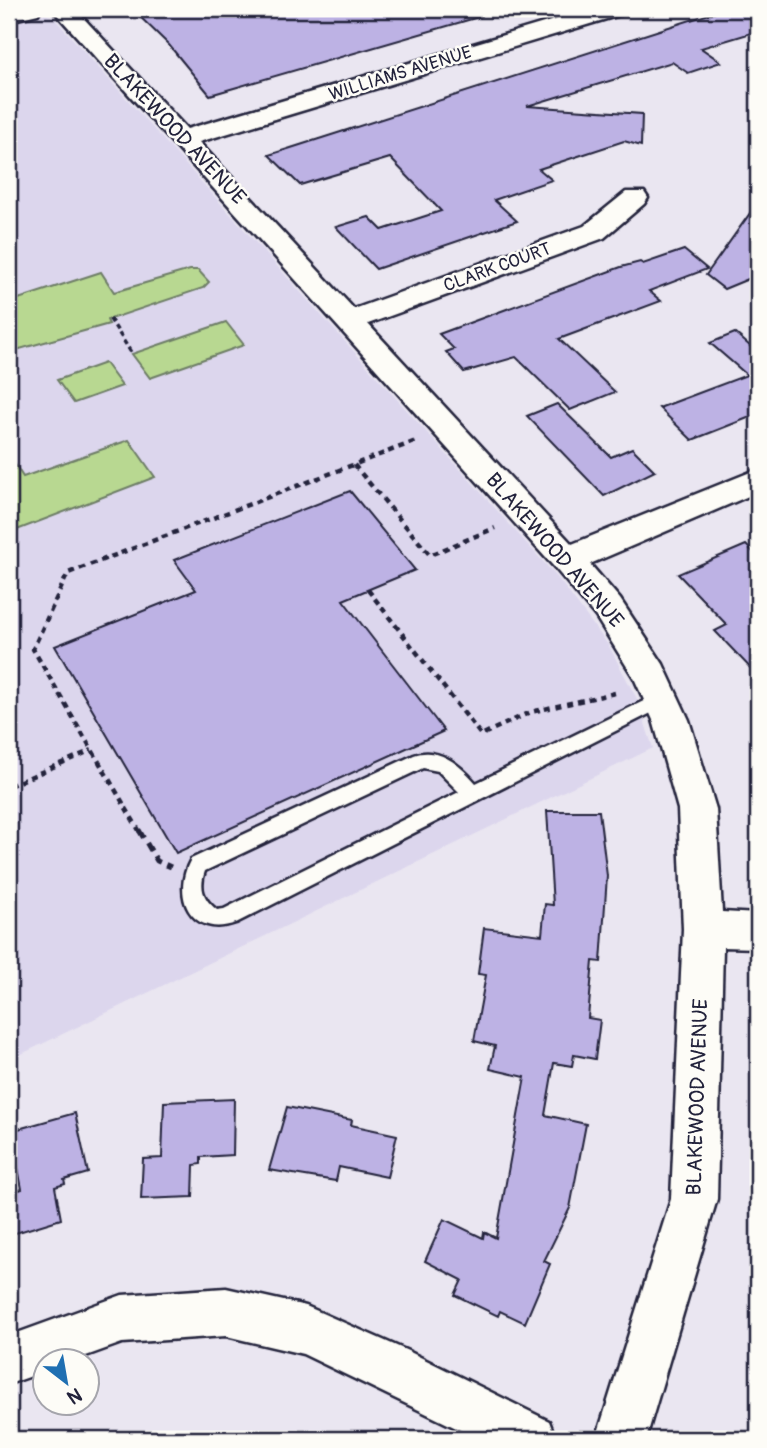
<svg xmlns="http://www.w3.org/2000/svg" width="767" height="1448" font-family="Pangolin,sans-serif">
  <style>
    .built { fill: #dcd6ed }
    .green { fill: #b8d891; stroke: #6d7d66; stroke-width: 2 }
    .building { fill: #bdb2e4; stroke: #22223b; stroke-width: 2 }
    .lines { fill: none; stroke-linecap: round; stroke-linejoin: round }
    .lane-casing { stroke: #22223b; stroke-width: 5 }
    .street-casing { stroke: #22223b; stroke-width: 5 }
    .path-far2 { stroke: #22223b; stroke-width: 3.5; stroke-dasharray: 5 3.5; stroke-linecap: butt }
    .path-far1 { stroke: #22223b; stroke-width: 4.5; stroke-dasharray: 6 5; stroke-linecap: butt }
    .path { stroke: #22223b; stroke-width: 5; stroke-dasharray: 9 6; stroke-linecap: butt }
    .lane { fill: #fdfcf7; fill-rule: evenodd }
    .street { fill: #fdfcf7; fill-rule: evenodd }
    .labels { text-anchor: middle; stroke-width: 5; stroke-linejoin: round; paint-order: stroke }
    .far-street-label { font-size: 18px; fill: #22223b; stroke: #fdfcf7 }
    .street-label { font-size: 21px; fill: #22223b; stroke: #fdfcf7 }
  </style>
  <rect width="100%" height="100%" fill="#eae6f1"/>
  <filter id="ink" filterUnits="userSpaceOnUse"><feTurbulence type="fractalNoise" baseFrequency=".0143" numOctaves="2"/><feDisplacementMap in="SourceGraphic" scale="14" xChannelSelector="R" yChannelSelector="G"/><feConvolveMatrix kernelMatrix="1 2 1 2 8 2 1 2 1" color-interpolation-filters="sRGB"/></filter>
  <g filter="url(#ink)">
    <polygon class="built" points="44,14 53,17 557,577 609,646 637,699 653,748 9,1060 9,22"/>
    <g class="green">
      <polygon points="190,270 198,270 209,282 203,288 107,320 109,324 9,352 9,302 101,272 114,292"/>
      <polygon points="226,322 244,345 150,378 132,354"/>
      <polygon points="105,363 122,386 74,403 57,380"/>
      <polygon points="129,440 155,477 9,533 9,455 23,477"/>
    </g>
    <g class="building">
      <polygon points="132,9 481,9 482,16 210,95 169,45"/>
      <polygon points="725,9 758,9 758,31 701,48 721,62 688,73 672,62 527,106 642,114 641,146 624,141 539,169 552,180 494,200 517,221 376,269 336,227 369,217 382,230 441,211 390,158 300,185 269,155"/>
      <polygon points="758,202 758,275 724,289 706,275"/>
      <polygon points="684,250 707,269 649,291 661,301 559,339 615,392 570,410 516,357 464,372 446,352 454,349 439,334 621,267 640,262 643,264"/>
      <polygon points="735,333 758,353 758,414 692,440 659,408 747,375 710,343"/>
      <polygon points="557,404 611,457 632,448 655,471 604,496 527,416"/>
      <polygon points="350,491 415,570 343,600 444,731 176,853 55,646 196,590 174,560"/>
      <polygon points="746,545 758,557 758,676 715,631 727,625 678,574"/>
      <polygon points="547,811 599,811 607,876 601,962 593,961 588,1018 600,1020 595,1059 574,1055 572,1066 554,1063 545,1115 586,1124 570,1208 544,1261 550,1264 525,1323 500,1311 498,1316 455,1295 462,1280 425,1261 444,1219 483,1238 484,1232 496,1238 525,1077 490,1069 495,1046 474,1041 486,975 478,974 484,928 542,935 545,904 553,905"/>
      <polygon points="234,1099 233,1155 201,1157 201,1164 194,1165 193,1197 141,1199 143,1159 162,1158 164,1102"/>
      <polygon points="287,1107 352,1120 351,1125 397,1135 387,1177 339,1167 336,1181 269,1170"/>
      <polygon points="75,1113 88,1173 64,1180 65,1184 55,1187 61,1219 9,1235 9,1193 22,1189 11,1131"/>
    </g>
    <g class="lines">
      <g class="lane-casing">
        <path id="lane" d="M 662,692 L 669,694 L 671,699 L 669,704 L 236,923 C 190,939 171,895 191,859 L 414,755 C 439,746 461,766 476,783 ZM 423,768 L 438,771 L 459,792 L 224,909 L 217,910 C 203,899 199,888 205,871 Z"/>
      </g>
      <g class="street-casing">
        <g id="street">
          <polygon points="9,9 41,9 38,14 9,21"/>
          <polygon points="52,9 75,9 187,129 591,9 626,9 623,14 199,142 354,309 584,226 626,192 644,192 648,198 644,204 604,238 368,324 572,544 758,469 758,492 590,564 620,599 663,664 689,720 716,809 722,912 758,914 758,948 723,947 717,1199 646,1439 596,1439 671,1199 683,929 678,809 653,720 634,678 596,617 555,568"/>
          <polygon points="226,1288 306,1306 408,1351 549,1421 556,1439 479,1439 303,1354 226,1336 122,1343 75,1360 46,1360 46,1371 9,1384 9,1336 122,1295"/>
        </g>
      </g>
      <polyline class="path-far2" points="110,319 132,354"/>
      <g class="path-far1">
        <polyline points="354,465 430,555 495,528"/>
        <polyline points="368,590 481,735 531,712 615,693"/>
        <polyline points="9,786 92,750"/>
        <polyline points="140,832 33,649 68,573 416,441"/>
      </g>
      <polyline class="path" points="139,830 157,861 171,867"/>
      <use href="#lane" class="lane"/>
      <use href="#street" class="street"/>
    </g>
  </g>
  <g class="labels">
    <g class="far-street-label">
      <text transform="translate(400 73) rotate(-17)" y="6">WILLIAMS AVENUE</text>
      <text transform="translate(497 267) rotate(-20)" y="6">CLARK COURT</text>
    </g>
    <g class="street-label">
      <text transform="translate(175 129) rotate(47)" y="7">BLAKEWOOD AVENUE</text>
      <text transform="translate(555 550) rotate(49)" y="7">BLAKEWOOD AVENUE</text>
      <text transform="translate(697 1097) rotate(-88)" y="7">BLAKEWOOD AVENUE</text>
    </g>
  </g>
  <rect width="767" height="1448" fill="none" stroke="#fdfcf7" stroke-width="35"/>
  <rect x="18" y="18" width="732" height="1413" fill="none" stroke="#22223b" stroke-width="2.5" filter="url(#ink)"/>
  <g transform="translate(66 1382) rotate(149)"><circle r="33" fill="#fdfcf7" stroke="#a5a5ac" stroke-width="2"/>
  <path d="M0-5L12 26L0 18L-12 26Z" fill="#1f6fb2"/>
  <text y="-10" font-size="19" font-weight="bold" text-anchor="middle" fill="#22223b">N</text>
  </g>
</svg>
